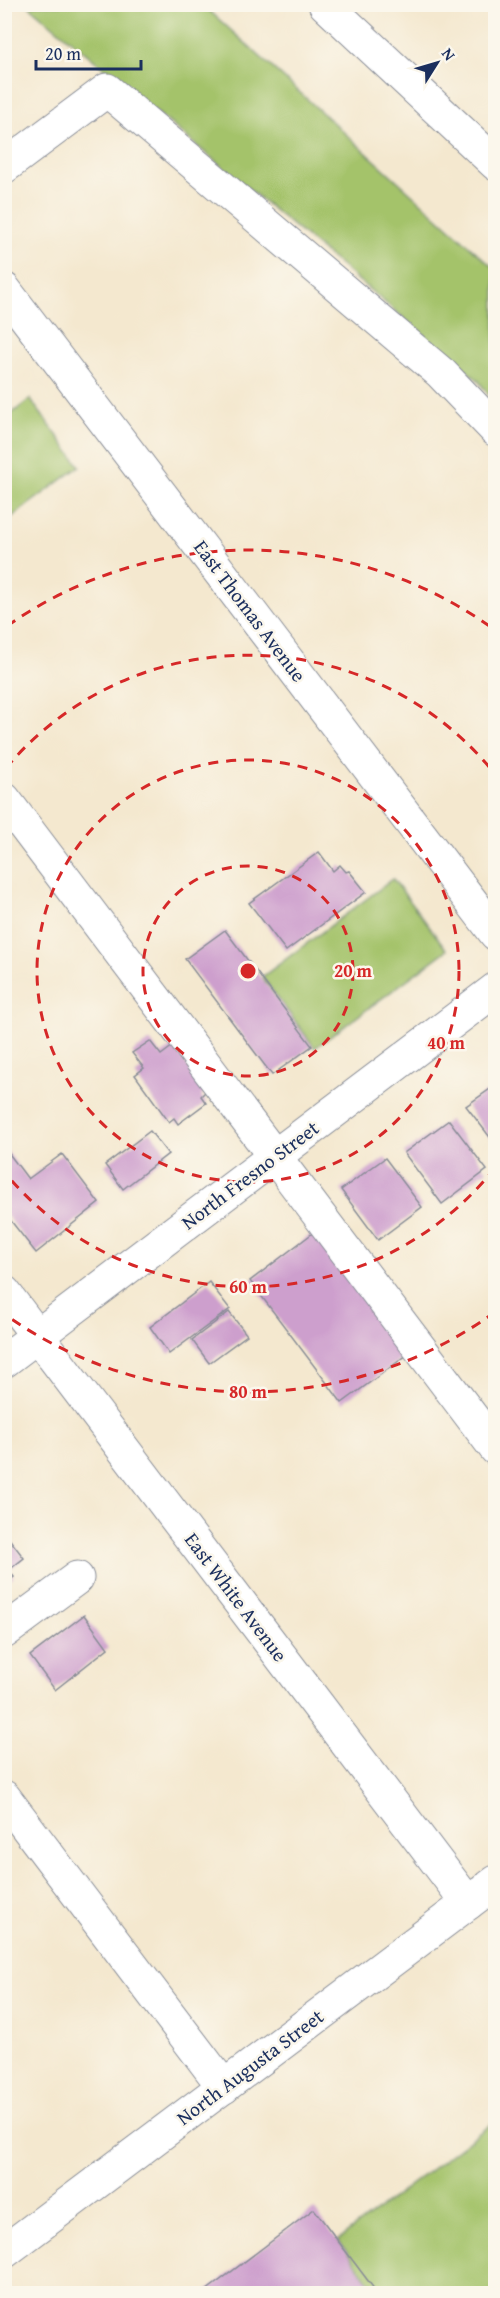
<svg xmlns="http://www.w3.org/2000/svg" width="500" height="2298" font-family="'Gentium Book Plus',serif">
  <style>
    .green { fill: #a4c36a; stroke: #607964; stroke-width: 1.5 }
    .building { fill: #cd9fcd }
    .lines { fill: none; stroke-linecap: round; stroke-linejoin: round }
    .minor-casing { stroke: #888c96; stroke-width: 35 }
    .major-casing { stroke: #888c96; stroke-width: 35 }
    .highway-casing { stroke: #888c96; stroke-width: 35 }
    .minor { stroke: #fff; stroke-width: 33 }
    .major { stroke: #fff; stroke-width: 33 }
    .highway { stroke: #fff; stroke-width: 33 }
    .ring { fill: none; stroke: #d62828; stroke-width: 3; stroke-dasharray: 10 8 }
    .labels { text-anchor: middle; stroke-width: 5; stroke-linejoin: round; paint-order: stroke }
    .street-label { font-size: 20px; fill: #1b2f5e; stroke: #fbf7ec }
    .centre { fill: #d62828; stroke: #fbf7ec; stroke-width: 3 }
    .ring-label { font-size: 18px; text-anchor: middle; font-weight: bold; fill: #d62828; stroke: #fbf7ec; stroke-width: 5; stroke-linejoin: round; paint-order: stroke }
  </style>
  <rect width="100%" height="100%" fill="#fbf7ec"/>
  <filter id="ink" filterUnits="userSpaceOnUse"><feTurbulence type="fractalNoise" baseFrequency=".0167" numOctaves="2"/><feDisplacementMap in="SourceGraphic" scale="12" xChannelSelector="R" yChannelSelector="G"/><feConvolveMatrix kernelMatrix="1 2 1 2 8 2 1 2 1" color-interpolation-filters="sRGB"/></filter>
  <filter id="wash" filterUnits="userSpaceOnUse"><feTurbulence type="fractalNoise" baseFrequency=".008" numOctaves="4" result="noise"/><feDisplacementMap in="SourceGraphic" scale="24" xChannelSelector="R" yChannelSelector="G"/><feGaussianBlur stdDeviation="1.35" result="paint"/><feColorMatrix in="noise" values="0 0 0 0 0 0 0 0 0 0 0 0 0 0 0 0 0 1.4 0 .05"/><feComposite in="paint" operator="in"/></filter>
  <g filter="url(#wash)">
    <rect width="100%" height="100%" fill="#f4e8cf"/>
    <g class="green">
      <polygon points="28,5 203,5 495,269 495,404 478,380"/>
      <polygon points="30,399 80,466 5,522 5,419"/>
      <polygon points="393,879 447,950 315,1048 262,977"/>
      <polygon points="495,2121 495,2293 378,2293 338,2240"/>
    </g>
    <g id="blocks">
      <g class="building">
        <polygon points="319,852 333,871 340,865 346,872 349,871 366,892 286,951 249,903"/>
        <polygon points="225,930 312,1046 272,1075 185,959"/>
        <polygon points="150,1041 161,1055 173,1046 206,1091 201,1096 206,1103 178,1124 174,1118 169,1122 135,1075 144,1068 132,1053"/>
        <polygon points="496,1085 496,1145 466,1106"/>
        <polygon points="449,1120 487,1170 442,1204 404,1153"/>
        <polygon points="150,1131 168,1154 123,1189 105,1165"/>
        <polygon points="4,1147 28,1179 62,1154 99,1203 36,1253 4,1212"/>
        <polygon points="385,1158 422,1207 378,1240 341,1190"/>
        <polygon points="318,1229 411,1352 342,1403 250,1281"/>
        <polygon points="209,1282 230,1309 169,1354 150,1327"/>
        <polygon points="229,1312 247,1335 209,1363 192,1340"/>
        <polygon points="4,1532 24,1558 9,1570 14,1577 4,1584"/>
        <polygon points="84,1615 108,1648 55,1690 30,1656"/>
        <polygon points="314,2209 378,2294 202,2294"/>
      </g>
    </g>
  </g>
  <g filter="url(#ink)">
    <use href="#blocks" fill-opacity="0" stroke="#888c96" stroke-width="1.5"/>
    <g class="lines">
      <g class="minor-casing">
        <g id="minor">
          <polyline points="4,167 107,90 441,373 496,430"/>
          <polyline points="4,289 496,934"/>
          <polyline points="4,799 496,1449"/>
          <polyline points="4,1292 468,1903"/>
          <polyline points="4,1632 77,1578"/>
          <polyline points="4,1797 224,2087"/>
          <polyline points="4,2252 496,1882"/>
        </g>
      </g>
      <g class="major-casing">
        <polyline id="major" points="4,1361 496,989"/>
      </g>
      <g class="highway-casing">
        <polyline id="highway" points="325,4 496,164"/>
      </g>
      <use href="#minor" class="minor"/>
      <use href="#major" class="major"/>
      <use href="#highway" class="highway"/>
    </g>
  </g>
  <g class="ring">
    <circle cx="248" cy="971" r="105"/>
    <circle cx="248" cy="971" r="211"/>
    <path d="M495 1168A316 316 0 0 1 6 1174M6 768A316 316 0 0 1 495 774"/>
    <path d="M495 1312A421 421 0 0 1 7 1316M7 626A421 421 0 0 1 495 630"/>
  </g>
  <g class="labels">
    <g class="street-label">
      <text transform="translate(250 611) rotate(53)" y="7">East Thomas Avenue</text>
      <text transform="translate(250 1175) rotate(-37)" y="7">North Fresno Street</text>
      <text transform="translate(236 1597) rotate(53)" y="7">East White Avenue</text>
      <text transform="translate(250 2067) rotate(-37)" y="7">North Augusta Street</text>
    </g>
  </g>
  <circle cx="248" cy="971" r="9" class="centre"/>
  <g class="ring-label">
    <text x="353" y="977">20 m</text>
    <text x="446" y="1049">40 m</text>
    <text x="248" y="1293">60 m</text>
    <text x="248" y="1398">80 m</text>
  </g>
  <rect width="500" height="2298" fill="none" stroke="#fbf7ec" stroke-width="24"/>
  <g transform="translate(437 63) rotate(53)" stroke="#fbf7ec" stroke-width="4.5" paint-order="stroke">
  <path d="M0-4.5L10 22L0 15L-10 22Z" fill="#1b2f5e"/>
  <text y="-9" font-size="16" font-weight="bold" text-anchor="middle" fill="#1b2f5e">N</text>
  </g>
  <path d="M36 60v9h105v-9" fill="none" stroke="#1b2f5e" stroke-width="3"/>
  <text x="45" y="60" font-size="18" fill="#1b2f5e" stroke="#fbf7ec" stroke-width="4.5" paint-order="stroke">20 m</text>
</svg>
